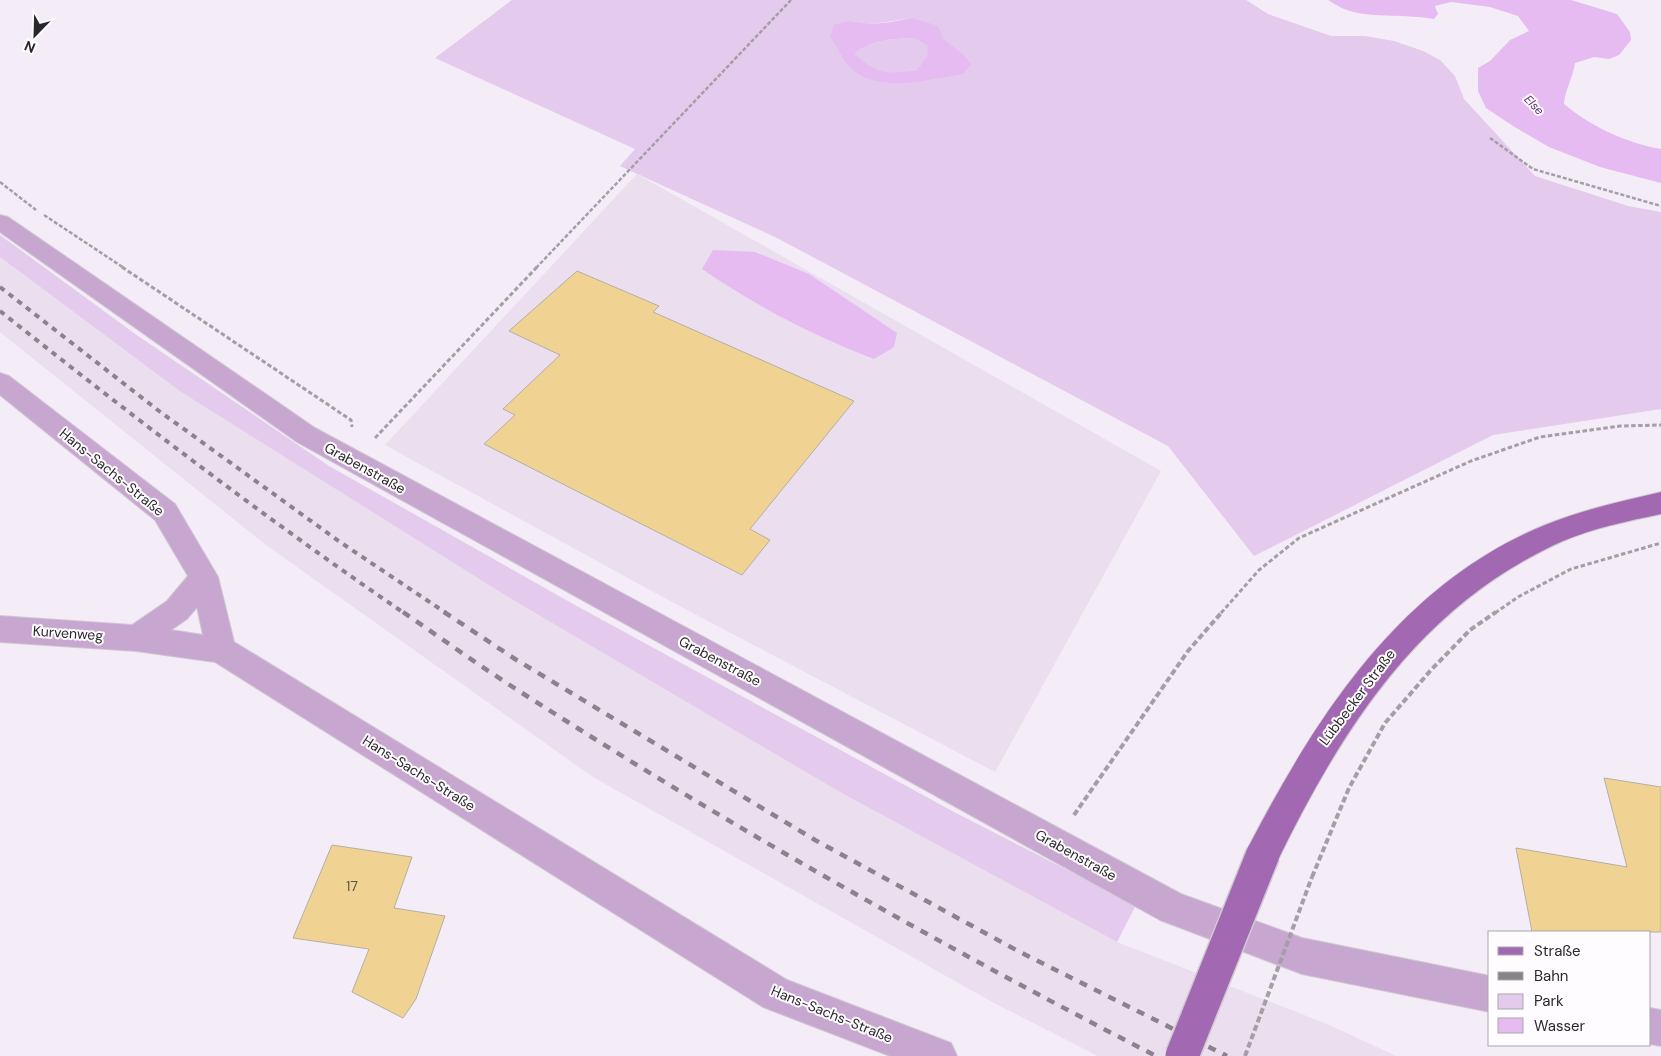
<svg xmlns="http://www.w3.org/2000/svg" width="1661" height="1056" font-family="'DM Sans',sans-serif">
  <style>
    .built { fill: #ebdeee }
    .green { fill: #e4caec; fill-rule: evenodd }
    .water { fill: #e5bbf1; fill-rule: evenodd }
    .building { fill: #f0d393; stroke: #b4afa4 }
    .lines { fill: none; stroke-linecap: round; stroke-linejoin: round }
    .minor-casing { stroke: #d0c9d2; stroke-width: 2 }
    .major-casing { stroke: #d0c9d2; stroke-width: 2 }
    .path-far2 { stroke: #a49ea6; stroke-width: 2.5; stroke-dasharray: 4 2; stroke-linecap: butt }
    .path-far1 { stroke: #a49ea6; stroke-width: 3; stroke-dasharray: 4.5 2.5; stroke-linecap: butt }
    .path { stroke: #a49ea6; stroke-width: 4; stroke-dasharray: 6 3; stroke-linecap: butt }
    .minor { fill: #c7a7d0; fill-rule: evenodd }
    .major { fill: #a268b2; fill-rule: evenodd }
    .rail-far1 { stroke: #89838b; stroke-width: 4; stroke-dasharray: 5.5 5.5; stroke-linecap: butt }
    .rail { stroke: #89838b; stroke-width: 4.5; stroke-dasharray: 8 8; stroke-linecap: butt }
    .major-bridge-casing { stroke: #d0c9d2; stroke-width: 36; stroke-linecap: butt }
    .path-bridge { stroke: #a49ea6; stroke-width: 4; stroke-dasharray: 6 3; stroke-linecap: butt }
    .major-bridge { stroke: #a268b2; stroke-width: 33 }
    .labels { text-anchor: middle; stroke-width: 4; stroke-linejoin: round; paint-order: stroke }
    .far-water-label { font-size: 12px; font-style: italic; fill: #612e6e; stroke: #fefcfe }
    .street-label { font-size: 14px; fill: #2b282c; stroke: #fefcfe }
    .near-number-label { font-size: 14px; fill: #5c5346 }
  </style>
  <rect width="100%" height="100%" fill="#f4ecf7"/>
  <g class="built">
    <polygon points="637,174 1161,471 995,772 670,601 385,445"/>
    <polygon points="0,257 181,392 508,597 838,791 1117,942 1327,1024 1396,1056 1098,1056 994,1003 593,777 266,545 0,332"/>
  </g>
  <g class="green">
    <path d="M 512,0 L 1246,0 L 1268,14 L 1331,36 L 1365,36 L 1394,41 L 1423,51 L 1440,60 L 1455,76 L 1464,99 L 1535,176 L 1628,206 L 1661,212 L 1661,409 L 1493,435 L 1254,556 L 1168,446 L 777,238 L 620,166 L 635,149 L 435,58 ZM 912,18 L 962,53 L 887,83 L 849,66 L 849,21 L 872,24 Z"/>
    <path d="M 913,38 L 928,46 L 928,57 L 917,70 C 886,75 879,75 853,54 C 871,40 891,39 913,38 Z"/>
    <polygon points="0,235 138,336 329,466 575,605 954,812 1136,905 1117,942 838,791 508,597 181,392 0,257"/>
  </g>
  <g class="water">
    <path d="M 1328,0 L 1571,0 L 1617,14 L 1630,32 L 1631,40 L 1619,55 L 1609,59 L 1594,57 L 1575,63 C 1573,78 1565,89 1564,104 C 1590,126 1626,143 1661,149 L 1661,183 L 1600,167 L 1549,147 L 1513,126 L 1486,108 L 1478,91 L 1478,68 L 1490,61 L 1510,40 L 1529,31 L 1518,16 L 1490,7 L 1451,2 L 1435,6 L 1438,14 L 1434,19 C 1407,14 1374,18 1350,11 C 1342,9 1335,4 1328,0 Z"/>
    <path d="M 912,18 L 938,26 L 943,39 L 962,53 L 971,64 L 963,74 C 929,79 875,96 848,65 C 841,56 836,45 830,36 L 834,25 L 849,21 L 872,24 L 891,22 ZM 913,38 L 928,46 L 927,57 L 917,70 C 886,74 879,75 854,54 C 870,40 892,39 913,38 Z"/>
    <path d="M 713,250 L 755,252 L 809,274 L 897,333 L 894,347 L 874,359 C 812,335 756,306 702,269 Z"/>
  </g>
  <g class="building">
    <polygon points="577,271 659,306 653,312 854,401 750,529 770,540 742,575 484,444 515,415 503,409 560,355 509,331"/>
    <polygon points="1604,778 1661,787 1661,932 1532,932 1516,848 1627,867"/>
    <polygon points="332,845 412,857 394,908 445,916 416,999 403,1018 352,992 369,949 293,938"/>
  </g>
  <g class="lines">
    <g class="minor-casing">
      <g id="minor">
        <polygon points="0,215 8,217 315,428 1181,894 1302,938 1490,976 1490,1012 1302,974 1160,920 297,442 0,232"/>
        <path d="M 0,373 L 9,376 L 175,504 L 218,577 L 234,642 L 787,980 L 951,1043 L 957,1056 L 890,1056 L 763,1007 L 215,662 L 136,651 L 0,642 L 0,616 L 132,625 L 167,601 L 188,576 L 155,520 L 0,395 ZM 197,607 L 203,635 L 171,630 L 187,619 Z"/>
        <polygon points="1650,1008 1661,1010 1661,1046 1650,1044"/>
      </g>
    </g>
    <g class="major-casing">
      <path id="major" d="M 1661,492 L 1661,514 C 1628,521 1594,528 1563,541 C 1419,605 1341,730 1275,866 L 1263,870 L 1251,866 L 1246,854 L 1251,842 C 1319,712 1403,583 1545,525 C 1582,510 1622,501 1661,492 Z"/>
    </g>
    <g class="path-far2">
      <polyline points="1490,138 1533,169 1661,206"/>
      <polyline points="0,182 36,210"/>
      <polyline points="44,215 124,268"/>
      <polyline points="536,268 791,0"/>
    </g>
    <g class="path-far1">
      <polyline points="122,267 351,420 352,427"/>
      <polyline points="375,438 537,267"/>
      <polyline points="1221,613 1259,570 1299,538 1471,461 1540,437 1620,426 1661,425"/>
      <polyline points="1495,613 1518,597 1571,569 1661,543"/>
    </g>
    <g class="path">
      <polyline points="1074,815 1188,651 1222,612"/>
      <polyline points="1312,877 1349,788 1385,723 1431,670 1470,630 1496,612"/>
    </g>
    <use href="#minor" class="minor"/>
    <use href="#major" class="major"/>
    <g class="rail-far1">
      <polyline points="0,287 159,411 340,542 446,613"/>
      <path d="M 0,311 C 132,416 265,518 404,613"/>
    </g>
    <g class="rail">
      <path d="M 403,612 C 445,641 487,671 530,698 C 733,828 942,946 1156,1056"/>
      <polyline points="444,612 515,659 815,840 1018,951 1227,1056"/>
    </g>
    <g class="major-bridge-casing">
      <polyline id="major-bridge" points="1182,1056 1263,854"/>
    </g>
    <polyline class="path-bridge" points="1245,1056 1312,877"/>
    <use href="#major-bridge" class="major-bridge"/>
  </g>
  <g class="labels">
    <g class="far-water-label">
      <text transform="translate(1534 105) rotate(46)" y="4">Else</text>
    </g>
    <g class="street-label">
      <text transform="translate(365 468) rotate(29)" y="5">Grabenstraße</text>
      <text transform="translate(112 472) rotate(39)" y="5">Hans-Sachs-Straße</text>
      <text transform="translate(68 633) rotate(4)" y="5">Kurvenweg</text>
      <text transform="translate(720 661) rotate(28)" y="5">Grabenstraße</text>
      <text transform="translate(1357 697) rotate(-53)" y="5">Lübbecker Straße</text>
      <text transform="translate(419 773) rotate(32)" y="5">Hans-Sachs-Straße</text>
      <text transform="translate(1076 855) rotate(29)" y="5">Grabenstraße</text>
      <text transform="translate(832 1014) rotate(22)" y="5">Hans-Sachs-Straße</text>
    </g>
    <g class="near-number-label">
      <text x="352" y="891">17</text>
    </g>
  </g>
  <rect x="1488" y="931" width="162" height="115" fill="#fefcfe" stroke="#aaa7aa"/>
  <rect x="1498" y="947" width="25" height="8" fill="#a268b2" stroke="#aaa7aa"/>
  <text x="1534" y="956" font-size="15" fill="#2b282c">Straße</text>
  <rect x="1498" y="972" width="25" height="8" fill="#89838b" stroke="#aaa7aa"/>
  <text x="1534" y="981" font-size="15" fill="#2b282c">Bahn</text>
  <rect x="1498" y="994" width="25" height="15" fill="#e4caec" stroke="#aaa7aa"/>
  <text x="1534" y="1006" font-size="15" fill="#2b282c">Park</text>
  <rect x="1498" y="1018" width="25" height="15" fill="#e5bbf1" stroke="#aaa7aa"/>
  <text x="1534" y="1031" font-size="15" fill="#2b282c">Wasser</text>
  <g transform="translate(35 35) rotate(203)" stroke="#fefcfe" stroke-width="4" paint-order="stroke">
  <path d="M0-4L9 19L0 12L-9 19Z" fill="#2b282c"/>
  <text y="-8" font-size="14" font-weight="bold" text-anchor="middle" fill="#2b282c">N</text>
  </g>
</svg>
